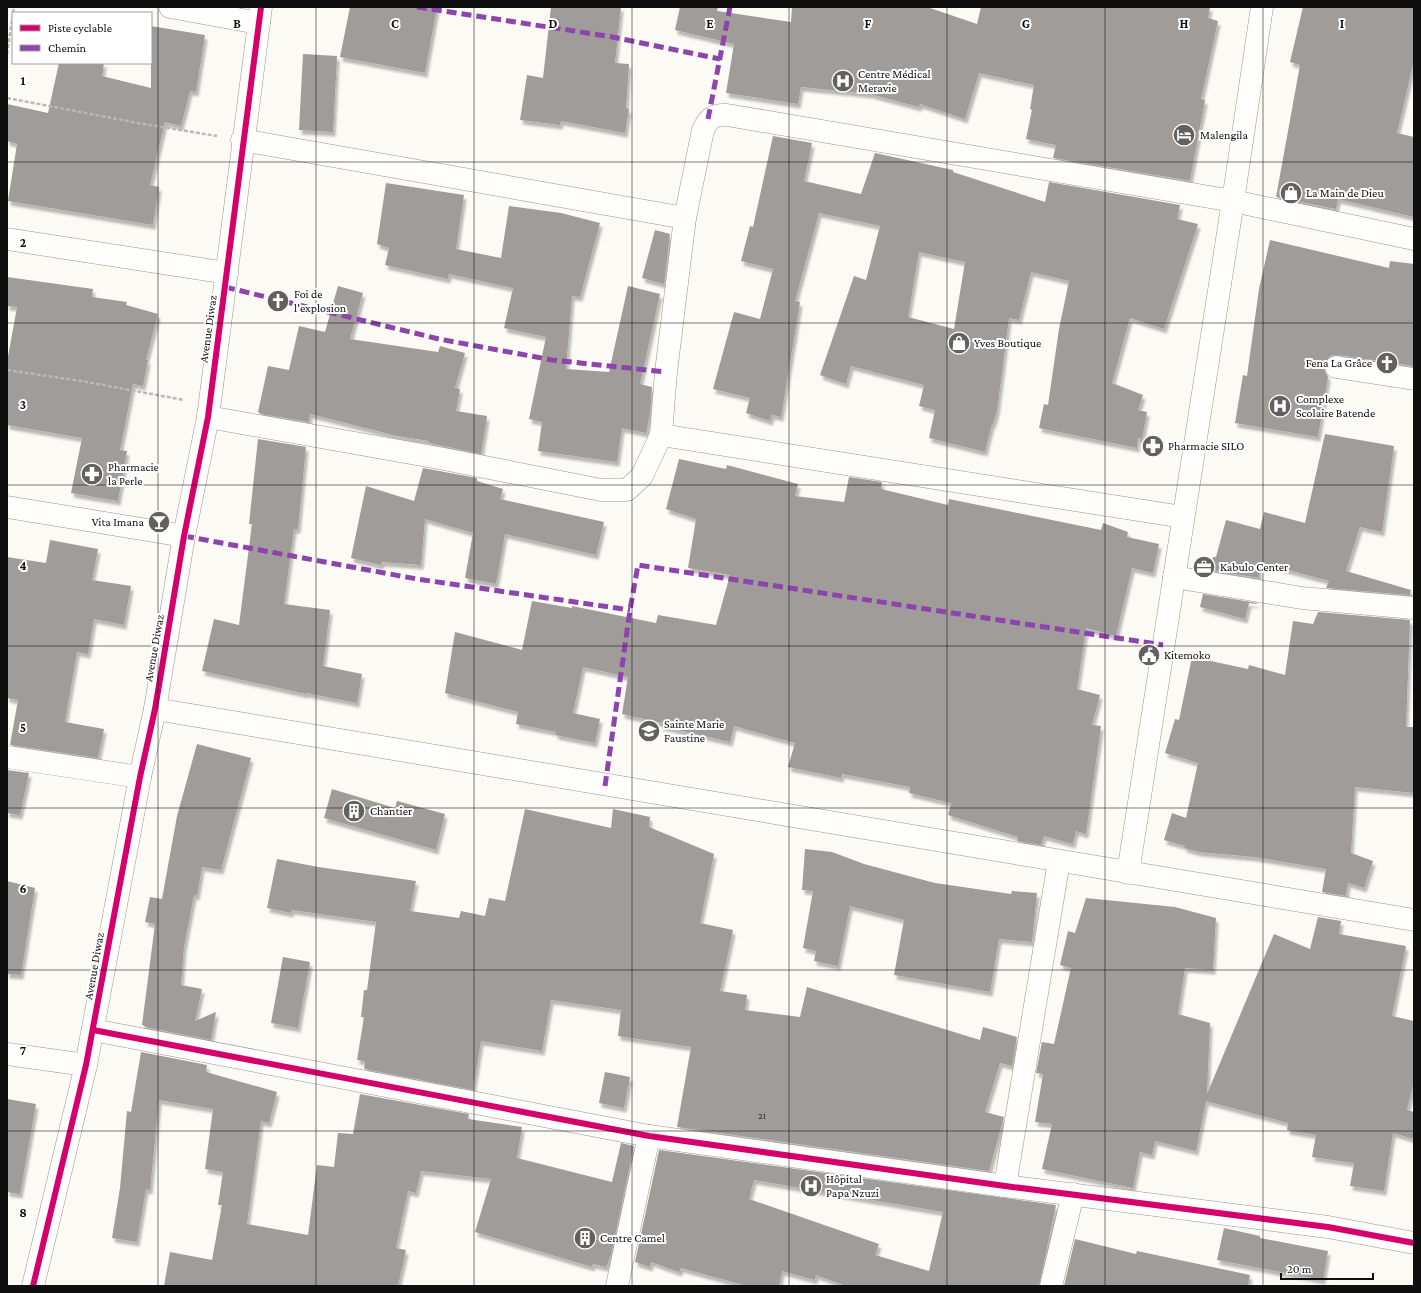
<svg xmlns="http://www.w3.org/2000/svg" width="1421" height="1293" font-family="'Crimson Pro',serif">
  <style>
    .building { fill: #9f9c99; fill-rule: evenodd; filter: url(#shadow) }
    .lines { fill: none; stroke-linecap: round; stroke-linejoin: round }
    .minor-casing { stroke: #969592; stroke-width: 23 }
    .path { stroke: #b9b9b8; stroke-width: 2.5; stroke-dasharray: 4 2; stroke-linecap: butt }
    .minor { stroke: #fffefd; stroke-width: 22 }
    .quiet { stroke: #8e44ad; stroke-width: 5; stroke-dasharray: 10 5; stroke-linecap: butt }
    .cycleway-casing { stroke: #fff; stroke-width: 8 }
    .cycleway { stroke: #d6006c; stroke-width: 6 }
    .grid { fill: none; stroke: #0f0f0f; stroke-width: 1; stroke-opacity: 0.55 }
    .labels { text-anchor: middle; stroke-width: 4; stroke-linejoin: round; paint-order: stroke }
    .number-label { font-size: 10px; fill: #333232 }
    .poi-label { font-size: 12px; fill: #0f0f0f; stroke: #fff; text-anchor: start }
    .street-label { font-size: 12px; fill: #0f0f0f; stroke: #fff }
    .grid-label { font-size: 13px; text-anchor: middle; font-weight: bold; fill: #0f0f0f; stroke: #fff; stroke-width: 4; stroke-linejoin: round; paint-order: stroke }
  </style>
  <defs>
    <filter id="shadow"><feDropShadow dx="2.5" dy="4.5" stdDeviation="1" flood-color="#0004"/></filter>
  </defs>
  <rect width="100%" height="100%" fill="#fcfaf4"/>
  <g class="building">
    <polygon points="350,7 437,7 425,73 340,57"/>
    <polygon points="551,7 621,7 615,63 629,64 626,108 629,109 625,133 561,121 560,125 520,120 527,75 543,78"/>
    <polygon points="680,7 718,7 717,11 791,22 792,7 927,7 977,24 981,7 1210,7 1208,18 1218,21 1201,99 1205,100 1190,180 1186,180 1053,158 1056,145 1026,139 1032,110 1030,109 1034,85 979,73 965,119 920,104 919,107 870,94 801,87 798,104 726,93 734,44 675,30"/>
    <polygon points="1303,7 1414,7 1414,60 1397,133 1414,137 1414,217 1338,199 1336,209 1276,197 1300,65 1290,62"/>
    <polygon points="151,26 205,35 196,92 190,91 181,126 165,122 150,185 159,187 153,225 8,201 17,144 7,141 7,104 48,113 59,63 104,63 102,76 151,88"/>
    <polygon points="303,54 337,56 333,132 299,130"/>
    <path d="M 773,136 L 812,143 L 804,181 L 861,194 L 875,153 L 953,170 L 953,172 L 1045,202 L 1049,182 L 1180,205 L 1177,219 L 1198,224 L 1164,329 L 1130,318 L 1112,383 L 1143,395 L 1138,410 L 1147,412 L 1142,439 L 1138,438 L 1137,448 L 1039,428 L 1044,404 L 1048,405 L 1059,329 L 1069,281 L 1031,272 L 1019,320 L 1009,318 L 997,411 L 993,424 L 992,424 L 985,452 L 929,438 L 935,410 L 919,406 L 924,385 L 851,366 L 846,384 L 820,375 L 854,276 L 866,280 L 880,226 L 819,213 L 795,301 L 800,302 L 781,417 L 772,415 L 770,421 L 746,413 L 750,398 L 713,389 L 734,312 L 760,319 L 773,269 L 741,261 L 750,226 L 753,227 ZM 919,252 L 965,262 L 954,329 L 908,317 Z"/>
    <polygon points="386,183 464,195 456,249 501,258 509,206 561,213 600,223 580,297 572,296 566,369 609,372 628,286 660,294 640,384 652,387 650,414 646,433 622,428 617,462 538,451 542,422 529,419 546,337 504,328 513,288 449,274 448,279 385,265 389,248 377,244"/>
    <polygon points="655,230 670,234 664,284 642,278"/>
    <polygon points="1270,240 1389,268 1390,261 1414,264 1414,366 1338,355 1332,355 1327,359 1324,365 1325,372 1328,377 1318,437 1235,423 1243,375 1247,376 1259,289"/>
    <polygon points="7,277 93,289 92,297 127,302 126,305 158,314 146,360 148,360 143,386 133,384 120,450 127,451 118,501 71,493 82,438 7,425 7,362 17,307 7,306"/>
    <polygon points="338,286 363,293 350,339 438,352 440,346 465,353 455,388 460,389 456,411 487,416 481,454 429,443 429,441 397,436 310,414 309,422 261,414 258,412 268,366 289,370 299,326 325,332"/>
    <polygon points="1325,434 1394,446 1382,532 1360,527 1346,571 1411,590 1410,595 1326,588 1329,581 1259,562 1259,578 1210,570 1213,557 1216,557 1226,520 1260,529 1264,512 1305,523"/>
    <polygon points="258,439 306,447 298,529 294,529 284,604 330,610 323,666 362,674 357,703 306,693 306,694 202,671 214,619 239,625 252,524 249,524"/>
    <polygon points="679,459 726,469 727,465 798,484 795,496 844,502 849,477 882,482 881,489 948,505 949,499 1101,530 1103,523 1128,532 1127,537 1159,544 1153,573 1132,568 1116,636 1086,628 1077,689 1100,695 1092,725 1101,726 1086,834 1076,831 1073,844 1044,836 1041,845 1017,841 1018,837 948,815 951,803 909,793 910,787 842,774 841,778 788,767 795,743 734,726 730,742 661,726 662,723 622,714 628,677 583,667 573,713 600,719 595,743 555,735 556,732 516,724 518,712 445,693 455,632 522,650 532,601 572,608 572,606 656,623 658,615 716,625 730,575 688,568 696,519 666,509"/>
    <polygon points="423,468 477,478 477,481 503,489 500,499 604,522 596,555 505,534 496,584 465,578 473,533 425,519 421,565 382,562 381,565 351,558 366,486 414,501"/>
    <polygon points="50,540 98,549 92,580 131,586 124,625 94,619 88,654 77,652 65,722 104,729 98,758 10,745 18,700 7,698 7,557 46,563"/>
    <polygon points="1203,594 1257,603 1257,604 1249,603 1245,619 1200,607"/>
    <polygon points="1318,612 1410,620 1406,727 1414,727 1414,793 1355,787 1351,853 1373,861 1364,888 1348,883 1346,896 1322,892 1326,869 1254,857 1199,852 1184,848 1185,846 1164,840 1172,813 1186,818 1198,763 1165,753 1175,719 1179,720 1192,657 1248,669 1249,665 1285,675 1293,621 1313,624"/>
    <polygon points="197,744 251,758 221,870 202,867 197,896 194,895 184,947 181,985 202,989 195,1021 216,1012 211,1040 145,1027 145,1026 142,1025 155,924 145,922 150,897 162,899 177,816"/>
    <polygon points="7,770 29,773 20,815 7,813"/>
    <polygon points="332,789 395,808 397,801 445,814 436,850 324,818"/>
    <polygon points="525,809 611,828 613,809 650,817 649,827 714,854 700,923 733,930 720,991 747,995 745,1010 800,1017 807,987 980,1040 983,1027 1017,1037 1012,1066 1000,1063 985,1112 1004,1117 989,1171 677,1127 691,1047 618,1036 621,1010 551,1000 542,1051 481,1041 473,1090 364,1069 365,1061 357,1060 364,1017 361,1017 364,990 367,990 376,922 292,910 291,913 267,908 277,859 318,867 416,881 410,911 459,918 461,911 485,916 489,898 505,901"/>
    <polygon points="805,849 832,852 864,864 935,883 1011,894 1012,891 1037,893 1032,942 999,939 990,992 894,975 904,920 850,906 838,966 814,961 816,951 803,948 813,891 802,890"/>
    <polygon points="7,881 35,888 21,975 7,974"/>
    <polygon points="1086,898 1175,907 1216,918 1213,970 1185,968 1178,1014 1210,1023 1207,1094 1274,934 1310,949 1318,917 1341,921 1339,934 1406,946 1392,1016 1414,1021 1414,1081 1407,1110 1414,1112 1414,1139 1393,1133 1384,1191 1350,1186 1354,1163 1312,1157 1316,1135 1287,1130 1288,1123 1206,1101 1196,1151 1155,1141 1152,1155 1140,1152 1133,1188 1042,1169 1052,1124 1035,1122 1043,1074 1036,1073 1042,1042 1054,1044 1071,968 1060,965 1068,931 1075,933"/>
    <polygon points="283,957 310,962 298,1028 271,1023"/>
    <polygon points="141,1052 207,1065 206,1072 277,1092 269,1123 261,1121 247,1224 308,1235 317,1165 334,1167 338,1133 353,1134 360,1094 469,1114 468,1119 522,1127 517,1158 612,1182 621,1143 634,1146 611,1255 606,1267 593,1264 592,1267 475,1232 491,1179 421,1171 416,1193 408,1191 396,1248 406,1250 398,1286 164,1286 170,1252 212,1260 222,1205 218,1205 223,1172 205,1169 213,1109 159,1100 150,1190 146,1189 137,1242 112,1238 120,1188 127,1111 131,1112"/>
    <polygon points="605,1072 630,1077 624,1108 599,1103"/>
    <polygon points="7,1099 36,1104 20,1194 7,1192"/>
    <path d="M 659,1150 L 1056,1205 L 1039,1286 L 846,1286 L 816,1275 L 815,1280 L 782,1271 L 779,1286 L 747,1286 L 681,1268 L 679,1272 L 651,1262 L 650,1267 L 635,1262 ZM 754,1180 L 943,1212 L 929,1271 L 875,1255 L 879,1244 L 749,1199 Z"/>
    <polygon points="1224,1228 1260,1236 1260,1238 1328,1251 1323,1280 1217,1260"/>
    <polygon points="1075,1239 1136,1254 1137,1251 1250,1275 1248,1286 1064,1286"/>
  </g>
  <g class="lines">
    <g class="minor-casing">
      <g id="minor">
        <polyline points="170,7 259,23"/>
        <path d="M 242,140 L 685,218 L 703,130 C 709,118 713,114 727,115 L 1233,201 L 1414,239"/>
        <polyline points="7,239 227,273"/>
        <polyline points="1336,367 1414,379"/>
        <polyline points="208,417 439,458 601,490 627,490 642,476 661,435 1183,517"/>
        <polyline points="661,435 666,372 685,218"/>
        <polyline points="7,507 184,536"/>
        <polyline points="1174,577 1302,598 1414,608"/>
        <polyline points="155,709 1414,920"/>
        <polyline points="7,757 140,777"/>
        <polyline points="1128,873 1233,201 1262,7"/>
        <polyline points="93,1030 649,1136 1005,1186 1328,1227 1414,1243"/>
        <polyline points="7,1054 86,1065"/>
        <polyline points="1005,1186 1059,861"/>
        <polyline points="33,1286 86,1065 140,777 155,709 184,536 208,417 261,7"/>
        <polyline points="617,1286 649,1136"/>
        <polyline points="1051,1286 1073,1194"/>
      </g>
    </g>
    <g class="path">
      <polyline points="13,13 14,7"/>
      <polyline points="7,54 13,14"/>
      <polyline points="7,98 138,123 217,136"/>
      <polyline points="7,370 81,381 184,400"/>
    </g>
    <use href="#minor" class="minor"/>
    <g class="quiet">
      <polyline points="417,7 607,36 720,59"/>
      <polyline points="708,119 730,7"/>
      <polyline points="225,287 439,339 552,360 666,372"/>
      <polyline points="184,536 417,579 630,610"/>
      <polyline points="605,786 630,610 638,565 1163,645"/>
    </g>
    <g class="cycleway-casing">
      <g id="cycleway">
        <polyline points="93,1030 649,1136 1005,1186 1328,1227 1414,1243"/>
        <polyline points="33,1286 86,1065 140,777 155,709 184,536 208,417 261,7"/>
      </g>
    </g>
    <use href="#cycleway" class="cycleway"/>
  </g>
  <path class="grid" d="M 158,7 L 158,1286M 316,7 L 316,1286M 474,7 L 474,1286M 632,7 L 632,1286M 789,7 L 789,1286M 947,7 L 947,1286M 1105,7 L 1105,1286M 1263,7 L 1263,1286M 7,162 L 1414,162M 7,323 L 1414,323M 7,485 L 1414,485M 7,646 L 1414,646M 7,808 L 1414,808M 7,970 L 1414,970M 7,1131 L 1414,1131"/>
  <defs>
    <g id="hospital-disc" transform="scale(1.15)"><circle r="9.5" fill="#62615f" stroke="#fff"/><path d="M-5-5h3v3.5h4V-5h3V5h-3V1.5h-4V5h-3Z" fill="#fff"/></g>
    <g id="hotel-disc" transform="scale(1.15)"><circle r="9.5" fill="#62615f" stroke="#fff"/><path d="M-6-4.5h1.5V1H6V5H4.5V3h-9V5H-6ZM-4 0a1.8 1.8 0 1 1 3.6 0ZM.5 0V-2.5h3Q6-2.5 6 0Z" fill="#fff"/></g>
    <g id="shop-disc" transform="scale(1.15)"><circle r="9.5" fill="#62615f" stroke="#fff"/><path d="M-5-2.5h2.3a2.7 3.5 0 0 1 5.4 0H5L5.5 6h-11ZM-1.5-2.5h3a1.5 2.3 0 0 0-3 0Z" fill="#fff"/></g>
    <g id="church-disc" transform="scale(1.15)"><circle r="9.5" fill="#62615f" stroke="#fff"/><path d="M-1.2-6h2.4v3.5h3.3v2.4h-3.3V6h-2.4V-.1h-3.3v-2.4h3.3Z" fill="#fff"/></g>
    <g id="pharmacy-disc" transform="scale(1.15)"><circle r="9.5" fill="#62615f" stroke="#fff"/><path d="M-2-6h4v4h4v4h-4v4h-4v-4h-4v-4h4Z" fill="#fff"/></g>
    <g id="bar-disc" transform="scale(1.15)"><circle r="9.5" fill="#62615f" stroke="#fff"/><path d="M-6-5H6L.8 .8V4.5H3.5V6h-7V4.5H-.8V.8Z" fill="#fff"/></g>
    <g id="office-disc" transform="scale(1.15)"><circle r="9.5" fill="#62615f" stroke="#fff"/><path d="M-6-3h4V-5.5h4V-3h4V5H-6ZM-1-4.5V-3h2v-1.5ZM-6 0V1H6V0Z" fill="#fff"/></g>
    <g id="civic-disc" transform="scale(1.15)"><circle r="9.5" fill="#62615f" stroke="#fff"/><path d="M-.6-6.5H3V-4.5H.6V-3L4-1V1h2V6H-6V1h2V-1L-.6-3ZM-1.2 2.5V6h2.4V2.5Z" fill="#fff"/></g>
    <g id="school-disc" transform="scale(1.15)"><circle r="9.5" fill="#62615f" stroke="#fff"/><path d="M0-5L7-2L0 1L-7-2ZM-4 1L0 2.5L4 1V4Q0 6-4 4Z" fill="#fff"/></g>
    <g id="building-disc" transform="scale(1.15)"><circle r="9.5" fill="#62615f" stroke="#fff"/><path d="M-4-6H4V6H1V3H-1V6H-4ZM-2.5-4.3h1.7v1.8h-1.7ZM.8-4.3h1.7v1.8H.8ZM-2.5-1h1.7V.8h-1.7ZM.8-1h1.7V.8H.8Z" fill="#fff"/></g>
  </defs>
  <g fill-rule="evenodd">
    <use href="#hospital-disc" x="843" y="81"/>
    <use href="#hotel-disc" x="1184" y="135"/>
    <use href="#shop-disc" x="1291" y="193"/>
    <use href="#church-disc" x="278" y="301"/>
    <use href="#shop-disc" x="959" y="343"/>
    <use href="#church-disc" x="1387" y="363"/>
    <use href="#hospital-disc" x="1280" y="406"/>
    <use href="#pharmacy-disc" x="1153" y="446"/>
    <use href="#pharmacy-disc" x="92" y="474"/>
    <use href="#bar-disc" x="159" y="522"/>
    <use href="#office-disc" x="1204" y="567"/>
    <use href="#civic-disc" x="1149" y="655"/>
    <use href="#school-disc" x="649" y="731"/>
    <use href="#building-disc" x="354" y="811"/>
    <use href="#hospital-disc" x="811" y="1186"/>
    <use href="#building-disc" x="585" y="1238"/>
  </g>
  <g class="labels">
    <g class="number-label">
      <text x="762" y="1119">21</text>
    </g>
    <g class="poi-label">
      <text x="858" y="78">Centre Médical<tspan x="858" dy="14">Meravie</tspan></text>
      <text x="1200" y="139">Malengila</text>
      <text x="1306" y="197">La Main de Dieu</text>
      <text x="294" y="298">Foi de<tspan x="294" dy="14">l'explosion</tspan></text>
      <text x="974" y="347">Yves Boutique</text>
      <text x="1372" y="367" text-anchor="end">Fena La Grâce</text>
      <text x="1296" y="403">Complexe<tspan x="1296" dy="14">Scolaire Batende</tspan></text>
      <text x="1168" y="450">Pharmacie SILO</text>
      <text x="108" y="471">Pharmacie<tspan x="108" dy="14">la Perle</tspan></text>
      <text x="144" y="526" text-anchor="end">Vita Imana</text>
      <text x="1220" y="571">Kabulo Center</text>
      <text x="1164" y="659">Kitemoko</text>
      <text x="664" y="728">Sainte Marie<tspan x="664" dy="14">Faustine</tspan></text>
      <text x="370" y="815">Chantier</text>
      <text x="826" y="1183">Hôpital<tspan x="826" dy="14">Papa Nzuzi</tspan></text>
      <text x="600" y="1242">Centre Camel</text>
    </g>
    <g class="street-label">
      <text transform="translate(208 329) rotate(-82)" y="4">Avenue Diwaz</text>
      <text transform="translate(154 648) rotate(-80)" y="4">Avenue Diwaz</text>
      <text transform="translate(94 966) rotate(-80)" y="4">Avenue Diwaz</text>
    </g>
  </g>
  <g class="grid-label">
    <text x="237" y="28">B</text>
    <text x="395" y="28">C</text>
    <text x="553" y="28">D</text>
    <text x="710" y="28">E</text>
    <text x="868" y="28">F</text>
    <text x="1026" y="28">G</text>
    <text x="1184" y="28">H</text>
    <text x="1342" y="28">I</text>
    <text x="23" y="85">1</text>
    <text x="23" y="247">2</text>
    <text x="23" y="409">3</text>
    <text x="23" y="570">4</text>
    <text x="23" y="732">5</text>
    <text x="23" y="893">6</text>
    <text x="23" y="1055">7</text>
    <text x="23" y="1217">8</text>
  </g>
  <rect width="1421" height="1293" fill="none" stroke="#0f0f0f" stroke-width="16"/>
  <rect x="12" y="12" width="140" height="52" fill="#ffffff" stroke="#9f9f9f"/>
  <rect x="20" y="25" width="20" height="6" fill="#d6006c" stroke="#9f9f9f"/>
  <text x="48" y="32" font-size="12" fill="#0f0f0f">Piste cyclable</text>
  <rect x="20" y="45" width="20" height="6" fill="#8e44ad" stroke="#9f9f9f"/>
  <text x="48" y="52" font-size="12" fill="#0f0f0f">Chemin</text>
  <path d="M1281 1273v6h92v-6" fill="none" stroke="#0f0f0f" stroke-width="2"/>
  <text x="1287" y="1273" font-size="12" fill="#0f0f0f" stroke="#ffffff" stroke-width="3" paint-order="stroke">20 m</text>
</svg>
